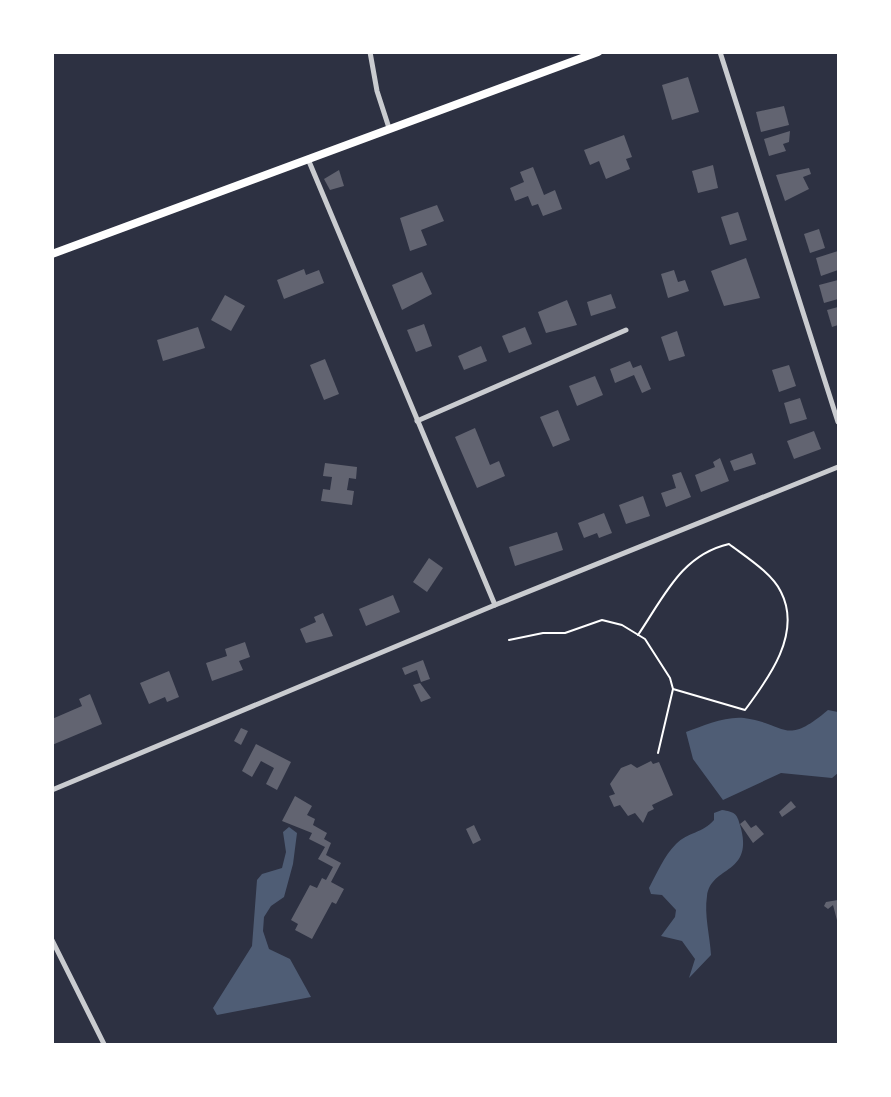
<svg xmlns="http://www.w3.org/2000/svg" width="891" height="1097" font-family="Mulish,sans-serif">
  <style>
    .water { fill: #4f5d75 }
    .building { fill: #626471 }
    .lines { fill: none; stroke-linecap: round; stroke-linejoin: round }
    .path { stroke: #fff; stroke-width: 2 }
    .minor { stroke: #caccd0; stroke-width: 5 }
    .primary { stroke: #fff; stroke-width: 8 }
  </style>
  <rect width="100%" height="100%" fill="#2d3142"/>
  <g class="water">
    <path d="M 828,710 L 838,712 L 838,773 L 832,778 L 781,773 L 723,800 L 693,759 L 686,732 C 703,726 725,716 744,718 C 788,724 784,747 828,710 Z"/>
    <path d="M 722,810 C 734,812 737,813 740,825 C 755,875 711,865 707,896 C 704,915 710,936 711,955 L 689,978 L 695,959 L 682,941 L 661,936 L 675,917 L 676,910 L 662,895 L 651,894 L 649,888 C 657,873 664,856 676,844 C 688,832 703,833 714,820 L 714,813 Z"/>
    <polygon points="289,827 297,833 293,864 284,897 271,906 264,917 263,931 269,949 290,959 311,997 217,1015 213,1008 252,946 257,880 262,874 282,868 286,852 283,832"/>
  </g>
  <g class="building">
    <polygon points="688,77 699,112 672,120 662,85"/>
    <polygon points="784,106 789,125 761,132 756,112"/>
    <polygon points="790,131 789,142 783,144 786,151 769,156 764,139"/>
    <polygon points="624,135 632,157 626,159 630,169 606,179 599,161 590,165 584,150"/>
    <polygon points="713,165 718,188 698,193 692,171"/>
    <polygon points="533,167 544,195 555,190 562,209 543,216 538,204 532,206 528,196 515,201 510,188 524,182 520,172"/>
    <polygon points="809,168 811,174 803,177 809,189 785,201 776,175"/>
    <polygon points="339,170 344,186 330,190 324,179"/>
    <polygon points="437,205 444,221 421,230 427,245 410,251 400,218"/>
    <polygon points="738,212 747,240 730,245 721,217"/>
    <polygon points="819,229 825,248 810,253 804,234"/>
    <polygon points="838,251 838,270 821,276 816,258"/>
    <polygon points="746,258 760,298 724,306 711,271"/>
    <polygon points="304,269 306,275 319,270 324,283 284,299 277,280"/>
    <polygon points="674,270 678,282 685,280 689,291 668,298 661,274"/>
    <polygon points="422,272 432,294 402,310 392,285"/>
    <polygon points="838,280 838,299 824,303 819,285"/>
    <polygon points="611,294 616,308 591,316 587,302"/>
    <polygon points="225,295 245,306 231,331 211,320"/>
    <polygon points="567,300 577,325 546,333 538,312"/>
    <polygon points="838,307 838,325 832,327 827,310"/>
    <polygon points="424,324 432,346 416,352 407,330"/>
    <polygon points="198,327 205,348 163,361 157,340"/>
    <polygon points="525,327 532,344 509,353 502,336"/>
    <polygon points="677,331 685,356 669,361 661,337"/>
    <polygon points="481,346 487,361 464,370 458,356"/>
    <polygon points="325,359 339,394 324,400 310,365"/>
    <polygon points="630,361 633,368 641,365 651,389 642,393 634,375 615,383 610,369"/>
    <polygon points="789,365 796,386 779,392 772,370"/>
    <polygon points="595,376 603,395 577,406 569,386"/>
    <polygon points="800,398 807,419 790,424 784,403"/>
    <polygon points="558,410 570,440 553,447 540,417"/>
    <polygon points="475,428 490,465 499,461 505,476 477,488 455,437"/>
    <polygon points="814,431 821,449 794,459 787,441"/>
    <polygon points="752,453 756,464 734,471 730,461"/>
    <polygon points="720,458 729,481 701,492 695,475 715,467 713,462"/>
    <polygon points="325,463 357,467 356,479 349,478 347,490 354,491 352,505 321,501 323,489 330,490 332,477 323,476"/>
    <polygon points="681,472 691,497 666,507 661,493 676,488 672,475"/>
    <polygon points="643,496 650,516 626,524 619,505"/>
    <polygon points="604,513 612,533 599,538 597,533 584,538 578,523"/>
    <polygon points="557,532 563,550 515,566 509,547"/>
    <polygon points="429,558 443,568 427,592 413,582"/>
    <polygon points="393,595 400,612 366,626 359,609"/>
    <polygon points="323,613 333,636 306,643 300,629 316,622 314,617"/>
    <polygon points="245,642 250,657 239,661 243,670 212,681 206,663 227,656 225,649"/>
    <polygon points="423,660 430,679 421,682 417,670 405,675 402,668"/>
    <polygon points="169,671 179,697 167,702 165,697 149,704 140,683"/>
    <polygon points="420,683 431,698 421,702 413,685"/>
    <polygon points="90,694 102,724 52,745 52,719 82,706 79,699"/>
    <polygon points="241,728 248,731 241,745 234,741"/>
    <polygon points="256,744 291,762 277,790 266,784 274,768 261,761 252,777 242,771"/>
    <polygon points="651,761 653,764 659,762 673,795 652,805 654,809 648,812 643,823 635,813 628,816 620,805 614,807 609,796 615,794 610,784 621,768 631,764 637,768"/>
    <polygon points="295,796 312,806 307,815 315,819 313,825 327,833 324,839 331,843 326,855 341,863 331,882 344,889 336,904 332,902 312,939 295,930 298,924 291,920 310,885 317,888 322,878 326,880 333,867 318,859 325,847 309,839 312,833 282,821"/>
    <polygon points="791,801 796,807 782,817 779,812"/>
    <polygon points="745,820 751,828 756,825 764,834 753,843 740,824"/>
    <polygon points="474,825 481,840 473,844 466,829"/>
    <polygon points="838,900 838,924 833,905 828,909 824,906 826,902"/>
  </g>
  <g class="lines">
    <g class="path">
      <path d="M 638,635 C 664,597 681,555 729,544 C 746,557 772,573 781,592 C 802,633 769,678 745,710 L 673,689"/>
      <polyline points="509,640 543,633 565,633 602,620 622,625 645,639 670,678 673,689 658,753"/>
    </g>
    <g class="minor">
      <polyline points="370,52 377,91 389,128"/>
      <polyline points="720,52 838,422"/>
      <polyline points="308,159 495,605"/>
      <polyline points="417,421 626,330"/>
      <polyline points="52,790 495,605 838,467"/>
      <polyline points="52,940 104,1044"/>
    </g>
    <polyline class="primary" points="52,254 598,52"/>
  </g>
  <rect width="891" height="1097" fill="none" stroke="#ffffff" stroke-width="108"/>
</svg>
